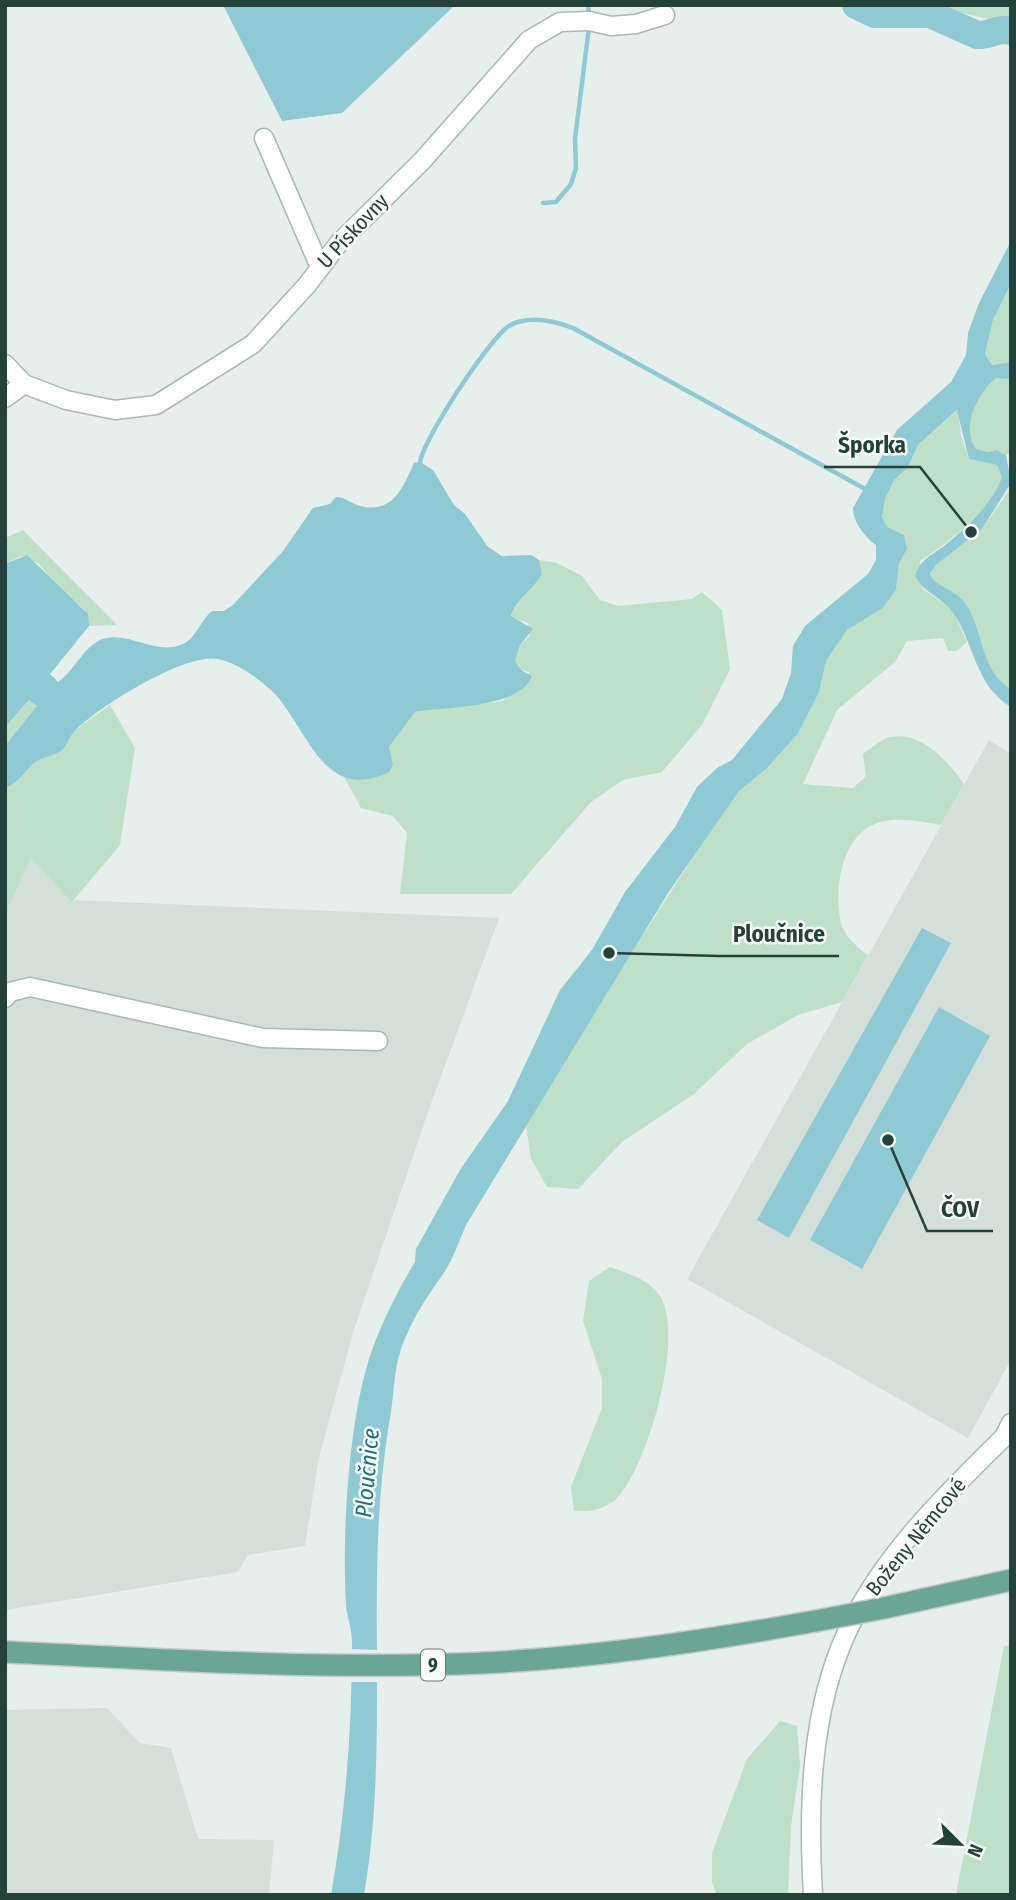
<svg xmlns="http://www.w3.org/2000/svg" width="1016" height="1900" font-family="'Fira Sans Condensed',sans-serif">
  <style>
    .built { fill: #d4dfda }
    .green { fill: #bfe0c8 }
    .water { fill: #8ec9d4 }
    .pier { fill: #e6efeb }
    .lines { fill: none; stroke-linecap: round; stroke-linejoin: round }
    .stream { stroke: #8ec9d4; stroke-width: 4.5 }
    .river { stroke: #8ec9d4; stroke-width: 28 }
    .minor-casing { stroke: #a8b8b2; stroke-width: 21 }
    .primary-casing { stroke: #c2cac8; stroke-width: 24 }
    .minor { stroke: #fff; stroke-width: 18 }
    .primary { stroke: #6aa596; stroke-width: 21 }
    .primary-bridge-casing { stroke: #c2cac8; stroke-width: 24; stroke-linecap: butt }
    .primary-bridge { stroke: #6aa596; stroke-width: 21 }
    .labels { text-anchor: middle; stroke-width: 5; stroke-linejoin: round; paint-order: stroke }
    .shield { fill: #f7fbf9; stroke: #637a73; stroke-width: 2 }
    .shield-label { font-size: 19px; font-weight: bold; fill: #24423a }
    .street-label { font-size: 21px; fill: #24423a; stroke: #f7fbf9 }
    .water-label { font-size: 23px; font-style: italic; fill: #1c6f80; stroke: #f7fbf9 }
    .leader { fill: none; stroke: #24423a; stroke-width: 2.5 }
    .callout-dot { fill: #24423a; stroke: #f7fbf9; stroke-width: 2.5 }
    .callout-label { font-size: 23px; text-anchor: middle; font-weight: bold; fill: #24423a; stroke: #f7fbf9; stroke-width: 5; stroke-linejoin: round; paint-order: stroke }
  </style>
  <rect width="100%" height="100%" fill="#e6efeb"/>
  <g class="built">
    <polygon points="989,740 1011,754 1011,1360 968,1438 687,1279"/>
    <polygon points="33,851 70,900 499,918 428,1112 353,1333 319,1457 305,1546 248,1555 238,1572 5,1610 5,909"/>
    <polygon points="107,1708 140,1743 171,1748 198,1839 274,1840 269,1895 5,1895 5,1710"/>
  </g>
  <g class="green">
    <polygon points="926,5 1011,5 1011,24"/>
    <polygon points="1011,283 1011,362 992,365 985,354 993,320"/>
    <path d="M 1008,377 L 1011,379 L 1011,453 L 1006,455 L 997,450 L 988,452 L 976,449 C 959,427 979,392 996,378 Z"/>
    <path d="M 958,410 L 961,436 L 969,459 L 997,465 L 1002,476 C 989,513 951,540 920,561 L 923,589 L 952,609 L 967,642 L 957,651 L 948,651 L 943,638 L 907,641 L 895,662 L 837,710 L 803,784 L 853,788 L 866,776 L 863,754 C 870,749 879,741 887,738 C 919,728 948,761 964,784 L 941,825 C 918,821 888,814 867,828 C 840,846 834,893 841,923 C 844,936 858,948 868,955 L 842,1002 L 798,1015 L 747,1044 L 694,1094 L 622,1142 L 578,1189 L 547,1187 L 531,1159 L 526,1125 L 603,997 L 708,834 L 739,791 L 767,768 L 797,735 L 820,688 L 826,661 L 847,630 L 883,608 L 896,590 L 899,563 L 882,517 L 885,499 L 894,480 L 908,467 L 918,445 Z"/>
    <path d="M 1011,488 L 1011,689 C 982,674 983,635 969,609 C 958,589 937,588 930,574 L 936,565 L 982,529 Z"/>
    <polygon points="23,530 117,625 89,626 84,609 60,589 39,564 21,556 5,564 5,538"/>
    <path d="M 539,560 L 557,563 L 582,576 L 600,600 L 618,606 L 692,599 L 702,592 L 722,610 L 730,669 L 702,725 L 662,772 L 623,780 L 591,802 L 511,894 L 400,894 L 407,833 L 393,816 L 361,808 L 344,777 L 359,779 L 393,765 L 389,747 L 415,712 L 503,701 L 530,672 L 521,670 L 515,661 L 520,645 L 530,636 L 528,623 L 511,617 C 515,600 534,589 542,574 Z"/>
    <polygon points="29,700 37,706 35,711 5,746 5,727"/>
    <polygon points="110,705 135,748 120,845 72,902 31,858 5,914 5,788 37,760 62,750 73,732"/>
    <path d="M 610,1267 C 627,1273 645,1278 657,1292 C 689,1327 647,1471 615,1500 C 603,1510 589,1512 574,1511 L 571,1487 L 602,1408 L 602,1379 L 583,1321 L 589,1281 Z"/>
    <polygon points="1011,1645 1011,1895 956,1895 1004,1646"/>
    <polygon points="780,1721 797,1726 800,1766 791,1826 788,1895 717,1895 712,1882 712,1853 747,1759"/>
  </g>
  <g class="water">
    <polygon points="223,5 455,5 342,113 282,121"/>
    <path d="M 1011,241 L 1011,283 L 993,320 L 985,354 L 992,365 L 1011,362 L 1011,379 L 996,378 C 979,392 960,426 976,449 L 988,452 L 997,450 L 1006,455 L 1011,483 L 982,529 L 936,565 L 930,574 C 937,589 958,588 969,609 C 983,635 983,674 1011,689 L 1011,707 C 975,685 975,646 954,614 C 944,598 927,596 915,576 C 921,558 931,556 945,545 C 967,528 992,503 1002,477 L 997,465 L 969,459 L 957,410 L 918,445 L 908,467 L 894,480 L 885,499 L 882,517 L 887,527 L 904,535 L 907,549 L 899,563 L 896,590 L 883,608 L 847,630 L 826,661 L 819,692 L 797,735 L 767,768 L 739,791 L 668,893 L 466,1225 C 459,1242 452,1262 441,1277 C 426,1298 411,1321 402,1346 C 393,1371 394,1399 389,1424 C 363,1580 391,1739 364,1895 L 331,1895 C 346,1811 352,1727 352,1642 C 352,1629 347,1617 346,1605 C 342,1538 348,1437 365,1373 C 375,1335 395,1295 415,1262 L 416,1249 L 460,1170 L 508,1101 L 560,990 L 592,950 L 625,892 L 675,827 L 697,787 L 717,768 L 732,760 L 782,699 L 791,673 L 793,646 L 805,626 L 868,574 L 876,560 L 876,545 C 865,537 853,522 853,508 L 897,430 L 951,382 L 966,355 L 968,333 L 979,303 Z"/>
    <path d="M 420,462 L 433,470 L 454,505 L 465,514 L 488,547 L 502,556 L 531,555 L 539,560 L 542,574 C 534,589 515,600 511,616 L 533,629 L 520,645 L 515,661 L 521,670 L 532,676 C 519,709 446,706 415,712 L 389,747 L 393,765 L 389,772 C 322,805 307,725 272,691 C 258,678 237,663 218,659 C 186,652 95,708 73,733 C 69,737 67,746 62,750 C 55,756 44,756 37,761 C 26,768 19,784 5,788 L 5,746 L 37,706 L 29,700 L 5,727 L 5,564 L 27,555 L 88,614 L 89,626 L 50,674 L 58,682 C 75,671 85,642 107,638 C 133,633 162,659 188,641 C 197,634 202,619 212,611 L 224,611 L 233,605 L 283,551 L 313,508 L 330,504 L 336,497 C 345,497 349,502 357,505 C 391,516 402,490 414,463 Z"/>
    <polygon points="922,928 951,943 789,1238 757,1220"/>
    <polygon points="939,1007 990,1036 862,1269 810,1240"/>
  </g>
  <polygon class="pier" points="348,1649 380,1650 381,1682 347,1682"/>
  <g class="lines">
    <g class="stream">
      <polyline points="588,5 589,14"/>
      <polyline points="543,203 556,202 571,184 576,168 575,139 589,27"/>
      <path d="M 420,462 C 424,438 489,339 509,326 C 528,315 554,321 573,328 L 867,490"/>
    </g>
    <path class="river" d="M 856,5 L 875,14 L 930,14 L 977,35 C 989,36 998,27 1011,31"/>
    <g class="minor-casing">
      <g id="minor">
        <polyline points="264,138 319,265"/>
        <polyline points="5,364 24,384 66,400 115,410 156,405 253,344 307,285 339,243 422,161 529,40 560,22 589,21 611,26 636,24 665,15"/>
        <polyline points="5,398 24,384"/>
        <polyline points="5,998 10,992 30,987 263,1038 378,1041"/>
        <path d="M 813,1895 C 808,1808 810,1712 847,1632 C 881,1557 946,1494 1004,1437 L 1011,1423"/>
      </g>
    </g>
    <g class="primary-casing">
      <g id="primary">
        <polyline points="884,1608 1011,1580"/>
        <path d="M 5,1652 C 156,1659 306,1669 457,1664 C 580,1660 700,1642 821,1620"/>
      </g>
    </g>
    <use href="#minor" class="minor"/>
    <use href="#primary" class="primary"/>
    <g class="primary-bridge-casing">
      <polyline id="primary-bridge" points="821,1620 884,1608"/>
    </g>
    <use href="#primary-bridge" class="primary-bridge"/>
  </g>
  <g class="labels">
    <rect class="shield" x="421" y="1649.5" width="24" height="31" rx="5"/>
    <g class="shield-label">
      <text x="433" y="1672">9</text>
    </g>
    <g class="street-label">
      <text transform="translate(353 231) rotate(-47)" y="7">U Pískovny</text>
      <text transform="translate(916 1537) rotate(-51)" y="7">Boženy Němcové</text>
    </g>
    <g class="water-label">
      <text transform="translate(367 1473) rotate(-85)" y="8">Ploučnice</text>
    </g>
  </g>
  <path class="leader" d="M971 532L920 467H824M609 953L719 956H839M888 1140L927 1231H993"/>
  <g class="callout-dot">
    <circle cx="971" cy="532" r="7"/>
    <circle cx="609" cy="953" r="7"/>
    <circle cx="888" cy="1140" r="7"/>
  </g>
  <g class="callout-label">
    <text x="872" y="453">Šporka</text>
    <text x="779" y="942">Ploučnice</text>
    <text x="960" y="1217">ČOV</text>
  </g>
  <rect width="1016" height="1900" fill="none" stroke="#24423a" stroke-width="14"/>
  <g transform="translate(960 1844) rotate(114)" stroke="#f7fbf9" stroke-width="5" paint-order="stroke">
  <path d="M0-5L12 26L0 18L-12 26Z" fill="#24423a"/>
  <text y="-10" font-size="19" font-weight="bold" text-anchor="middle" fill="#24423a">N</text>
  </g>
</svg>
